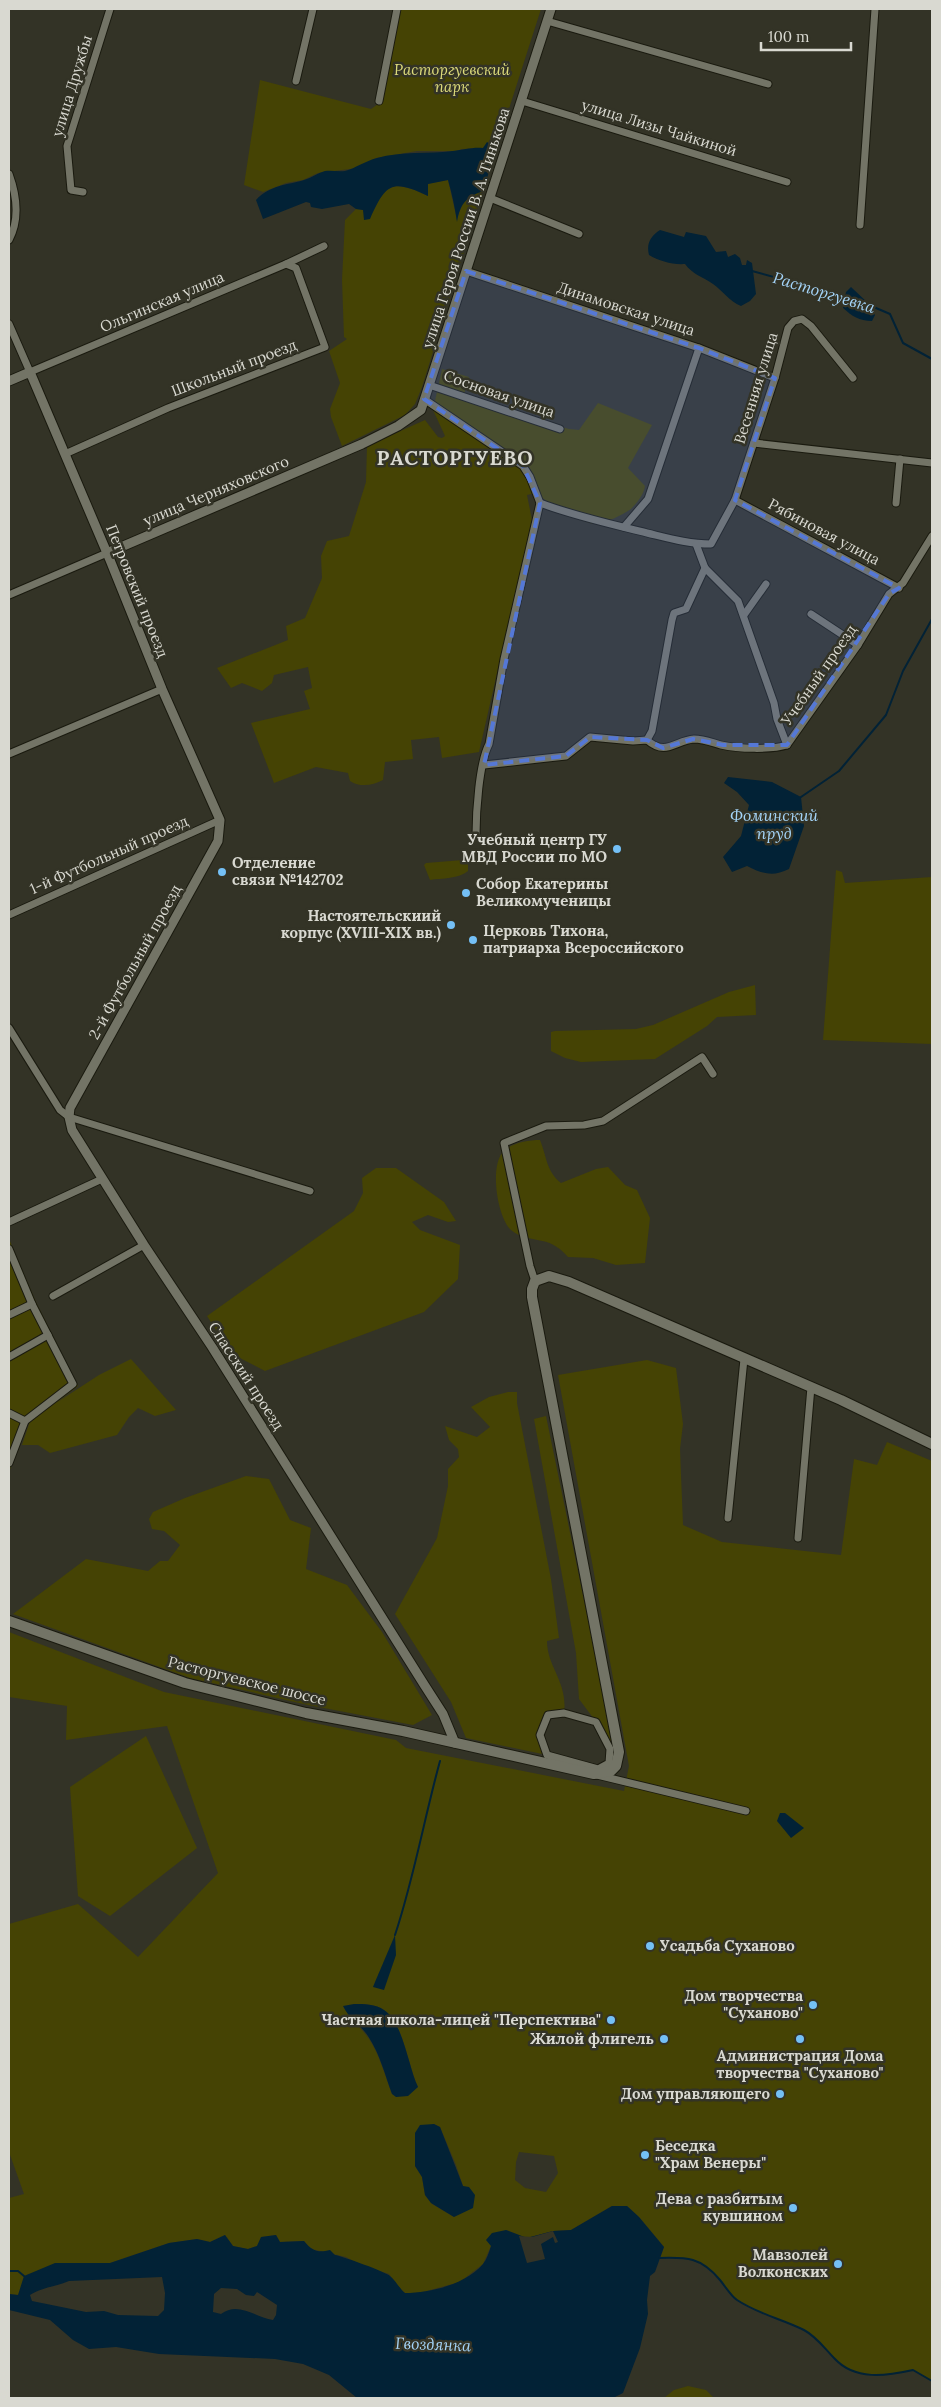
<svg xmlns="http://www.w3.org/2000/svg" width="941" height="2407" font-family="Lora,serif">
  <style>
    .green { fill: #454304; fill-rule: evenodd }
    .water { fill: #022236; fill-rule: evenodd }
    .pier { fill: #333326 }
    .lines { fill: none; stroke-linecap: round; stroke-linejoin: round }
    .stream { stroke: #022236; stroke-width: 2 }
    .minor-casing { stroke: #1a1a0f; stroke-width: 9 }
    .tertiary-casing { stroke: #1a1a0f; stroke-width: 11 }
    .secondary-casing { stroke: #1a1a0f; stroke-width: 12 }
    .minor { stroke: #737466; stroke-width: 7 }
    .tertiary { stroke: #737466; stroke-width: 9 }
    .secondary { stroke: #737466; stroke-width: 10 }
    .marked { fill: #5578d6; fill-opacity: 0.2; stroke: #5578d6; stroke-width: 4; stroke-dasharray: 10 6; stroke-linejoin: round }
    .poi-dot { fill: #74c0f6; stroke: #333326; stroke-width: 2 }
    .labels { text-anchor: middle; stroke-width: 5; stroke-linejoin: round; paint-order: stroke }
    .park-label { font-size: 15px; font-style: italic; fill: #dddb7b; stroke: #333326 }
    .street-label { font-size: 15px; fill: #d9d9d1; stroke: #333326 }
    .poi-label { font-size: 15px; font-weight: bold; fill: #d9d9d1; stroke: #333326; text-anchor: end }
    .water-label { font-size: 16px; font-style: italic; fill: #a4d4f8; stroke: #333326 }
    .district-label { font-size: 20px; font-weight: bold; letter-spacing: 1px; fill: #d9d9d1; stroke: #333326 }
  </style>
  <rect width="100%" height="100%" fill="#333326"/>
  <g class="green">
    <polygon points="400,9 541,9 496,149 488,142 483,148 462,149 456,151 417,151 376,158 358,168 318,173 303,180 286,183 263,192 244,185 260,80 371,109 381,102"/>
    <path d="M 448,180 L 457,220 C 462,202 465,198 483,191 L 422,387 L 415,404 L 405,415 L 342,446 L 331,417 L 330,409 L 340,383 L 329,351 L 347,339 L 344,337 L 342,280 L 345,220 L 356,209 L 363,210 L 369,219 C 386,183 391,179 428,196 L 427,184 Z"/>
    <path d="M 442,369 L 469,377 L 463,398 L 569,429 L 579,430 L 598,403 L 652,425 L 628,468 L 645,486 C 644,494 637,503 631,509 C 624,514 604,524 595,524 C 580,523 548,502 535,493 L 527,495 L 532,520 L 479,752 L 442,758 L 439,737 L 411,740 L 413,759 L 385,762 L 383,780 C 373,785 361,788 350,781 L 348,773 L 316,767 L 274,783 L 251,723 L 310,709 L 304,691 L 312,688 L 308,667 L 274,675 L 272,683 L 262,691 L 242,683 L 231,688 L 217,668 L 288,640 L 286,626 L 305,618 L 322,578 L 321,556 L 327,541 L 349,536 L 366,482 L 367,446 L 425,420 L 438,437 L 442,438 L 445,436 L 433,410 Z"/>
    <path d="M 463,860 L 468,864 L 468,871 C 459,879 442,878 430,880 L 424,865 L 426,863 Z"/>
    <polygon points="836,870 842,872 845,883 932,877 932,1044 823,1040"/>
    <polygon points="755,985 756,1015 717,1017 707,1026 655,1059 581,1062 565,1058 551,1051 551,1032 555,1031 636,1029 653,1025 729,992"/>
    <path d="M 540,1140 C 547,1157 546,1171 561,1183 L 596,1169 L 608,1167 L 625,1185 L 637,1190 L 650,1218 L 645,1263 L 616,1265 L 593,1258 L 568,1257 C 548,1233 529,1245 511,1230 C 497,1217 489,1164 504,1151 C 512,1143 528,1140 540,1140 Z"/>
    <polygon points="376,1168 396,1168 444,1202 456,1221 448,1222 428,1215 412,1222 420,1230 460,1245 458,1279 424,1312 265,1371 232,1354 207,1316 354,1211 363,1193 362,1178"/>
    <polygon points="9,1239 36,1302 78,1386 56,1403 99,1375 131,1359 176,1410 155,1416 138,1408 129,1417 117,1435 50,1453 38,1445 22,1445 30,1421 27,1423 9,1472"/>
    <path d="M 647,1360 L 676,1368 L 683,1424 L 680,1449 L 683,1525 L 722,1542 L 841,1555 L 854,1459 L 877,1465 L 887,1442 L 932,1461 L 932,2381 L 913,2370 C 886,2376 855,2381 834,2358 C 823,2347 818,2338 804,2330 C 782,2319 758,2314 738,2300 C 731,2296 725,2287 720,2280 C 701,2257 687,2257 660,2258 L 664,2247 L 639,2217 L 627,2206 L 612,2206 L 571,2230 L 553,2231 L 526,2238 L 506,2230 L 491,2246 L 483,2264 L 460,2282 L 419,2293 L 405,2293 L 397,2286 L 389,2274 L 358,2264 L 346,2257 L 311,2249 L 304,2241 L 280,2242 L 276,2235 L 262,2237 L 257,2246 L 248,2249 L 233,2246 L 225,2235 L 210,2242 L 197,2239 L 169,2243 L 110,2263 L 78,2263 L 18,2295 L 9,2294 L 9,2198 L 24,2194 L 9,2152 L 9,1924 L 78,1904 L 138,1957 L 218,1873 L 167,1726 L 66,1740 L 67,1706 L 9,1697 L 9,1632 L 164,1692 L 396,1740 L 406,1748 L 624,1791 L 629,1766 L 558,1375 ZM 354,2004 C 363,2004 376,2004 384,2010 C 403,2022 408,2066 418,2087 L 392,2094 C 382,2068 377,2042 355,2023 ZM 434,2124 L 440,2127 L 456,2165 L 463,2186 L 454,2217 L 432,2204 L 425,2195 L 422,2177 L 415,2166 L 415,2133 ZM 519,2152 L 554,2156 L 558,2173 L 546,2192 L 525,2188 L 515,2180 L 516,2162 Z"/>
    <path d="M 508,1392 L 517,1392 L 517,1403 L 551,1579 L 559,1638 L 547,1641 C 547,1667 568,1682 564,1713 L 548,1715 L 540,1735 L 547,1755 L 466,1738 L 451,1702 L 395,1614 L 437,1538 L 448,1486 L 448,1469 L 459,1457 L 458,1449 L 449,1440 L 445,1426 L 477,1437 L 490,1427 L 471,1407 L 489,1397 Z"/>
    <polygon points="546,1416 615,1751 610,1749 600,1727 579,1699 576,1653 534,1419"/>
    <polygon points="246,1476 269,1479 290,1520 311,1528 306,1569 347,1585 382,1632 432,1715 413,1725 308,1705 190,1678 13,1614 86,1559 148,1571 160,1561 168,1561 180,1545 164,1531 152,1529 149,1519 153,1512 185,1498"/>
    <polygon points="146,1736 197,1848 110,1916 78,1896 70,1787"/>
    <polygon points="688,2386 706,2390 714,2398 664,2398 674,2390"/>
  </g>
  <g class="water">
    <path d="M 487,142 L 496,149 L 483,191 C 466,197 460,204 457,222 C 455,208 452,194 448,180 L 428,184 L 428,196 C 392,179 386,183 370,219 L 364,220 L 363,210 L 356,209 L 349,204 L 322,209 L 311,207 L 310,203 L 306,202 L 263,219 L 256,200 C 270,185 287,185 304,180 C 312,178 317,173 325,171 C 332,170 338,172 345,171 C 356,168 365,161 377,158 C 402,151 427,154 453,151 C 464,150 472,147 483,148 Z"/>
    <path d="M 660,230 L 684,237 L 686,232 L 706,236 L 716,252 L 726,251 L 728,257 L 735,254 L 740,258 L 742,265 L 746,265 L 747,260 L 752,263 L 756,294 L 750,301 L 741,306 C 729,301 723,291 713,284 C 703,277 692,274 685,264 C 673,265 659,261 649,255 C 646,243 651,236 660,230 Z"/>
    <path d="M 851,287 L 869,304 L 875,315 L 872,321 C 859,321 852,316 843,308 L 846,292 Z"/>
    <path d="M 728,777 L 772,782 L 801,797 L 804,826 L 789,869 C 773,877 763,874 747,866 L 732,872 L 723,857 L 741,836 L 749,805 L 737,792 L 724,783 Z"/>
    <polygon points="780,1813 785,1813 804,1828 791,1838 777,1821"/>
    <polygon points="395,1935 396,1955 384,1990 373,1987 375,1982"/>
    <path d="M 354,2004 C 363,2004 376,2004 384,2010 C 403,2022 408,2066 418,2087 L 408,2096 L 396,2097 L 392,2094 C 385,2075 380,2054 368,2036 C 361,2025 349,2019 343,2006 Z"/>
    <polygon points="434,2124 440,2127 463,2186 469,2187 475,2195 473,2208 454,2217 431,2203 425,2195 422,2177 415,2166 415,2133 420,2125"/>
    <path d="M 612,2206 L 627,2206 L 639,2217 L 664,2247 L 655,2272 L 650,2276 L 647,2300 L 648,2314 L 640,2348 L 623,2393 L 613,2398 L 436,2397 L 357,2398 L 329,2375 L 303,2364 L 275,2359 L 159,2354 L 116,2347 L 89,2349 L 73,2340 L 50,2320 L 9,2310 L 9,2294 L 18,2295 L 24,2276 L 55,2263 L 110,2263 L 169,2243 L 197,2239 L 210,2242 L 225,2235 L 233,2246 L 248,2249 L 257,2246 L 261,2237 L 276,2235 L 280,2242 L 304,2241 C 312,2251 318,2253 330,2250 L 335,2255 C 342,2256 386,2272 390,2276 C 396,2281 399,2288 405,2293 C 431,2293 466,2284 483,2264 C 487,2259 489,2252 491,2246 L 486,2240 L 492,2233 L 506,2230 L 527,2238 L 553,2231 L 571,2230 ZM 162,2277 L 165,2293 L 164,2310 L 158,2316 L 118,2315 L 104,2311 L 86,2312 L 32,2301 L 30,2295 C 43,2287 55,2287 69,2281 ZM 221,2288 L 237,2289 L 246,2295 L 254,2296 L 257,2292 L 277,2305 L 276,2315 L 273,2320 C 255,2317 238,2301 221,2314 L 213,2312 L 214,2294 Z"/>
  </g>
  <polygon class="pier" points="553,2231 558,2242 555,2243 553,2237 541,2244 545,2259 527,2263 519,2236 532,2237"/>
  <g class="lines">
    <g class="stream">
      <polyline points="752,271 846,297"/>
      <polyline points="869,305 890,314 903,343 932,359"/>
      <polyline points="801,797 839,771 886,715 903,671 932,619"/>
      <path d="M 395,1935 C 414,1878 424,1819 440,1761"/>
      <path d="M 659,2258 C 687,2257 701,2257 720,2280 C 725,2286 731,2296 737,2300 C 758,2314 782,2319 804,2330 C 817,2337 824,2348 834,2358 C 855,2381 886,2376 913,2370 L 932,2381"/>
      <polyline points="9,2271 18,2271 24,2276"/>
    </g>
    <g class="minor-casing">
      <g id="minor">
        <polyline points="547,21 768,84"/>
        <polyline points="296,81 313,9"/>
        <polyline points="379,101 397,9"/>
        <polyline points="522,101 787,182"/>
        <path d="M 9,174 C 17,196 20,219 9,240"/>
        <polyline points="83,192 71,190 67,146 110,9"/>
        <polyline points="490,198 579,234"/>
        <polyline points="860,225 875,9"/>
        <polyline points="466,271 699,348 775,378"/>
        <polyline points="9,324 30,372 286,264 324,246"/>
        <polyline points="429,385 560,429"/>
        <path d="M 424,399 L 523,466 L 530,477 L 540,503 L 504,659 L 489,744 C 479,763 476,813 476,835"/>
        <polyline points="754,443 932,463"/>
        <polyline points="65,454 168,408 325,347 296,268 286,264"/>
        <polyline points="735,500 899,588"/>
        <path d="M 540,503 C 574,516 611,524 647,533 C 668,538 689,544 711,544 L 735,500 L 775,378 L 788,328 L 794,321 L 802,319 L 811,326 L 853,378"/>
        <polyline points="896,503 900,459"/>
        <polyline points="624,527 648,499 699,348"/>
        <polyline points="696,544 705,568 738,601 774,703 777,719 787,745"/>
        <polyline points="9,595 107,553"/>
        <polyline points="811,614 858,645"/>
        <polyline points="744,615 766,584"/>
        <polyline points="647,740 652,731 672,620 674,613 686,609 705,568"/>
        <polyline points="9,754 162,689"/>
        <path d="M 484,765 L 566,756 L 590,737 L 633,741 L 647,740 C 666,757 676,740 694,739 C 704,739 713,743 721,745 C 738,749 771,750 787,745 L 858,645 L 889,594 L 903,583 L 932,536"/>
        <polyline points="9,915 220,820"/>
        <polyline points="9,1028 60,1110 69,1117 310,1191"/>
        <polyline points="9,1222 102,1179"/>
        <polyline points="9,1249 32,1304 73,1384 25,1421 9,1463"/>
        <polyline points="535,1281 530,1266 504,1143 546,1126 584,1125 603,1121 702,1057 713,1074"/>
        <polyline points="53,1296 144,1245"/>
        <polyline points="9,1315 32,1304"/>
        <polyline points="9,1357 48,1335"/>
        <polyline points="9,1413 25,1421"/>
        <polyline points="728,1518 744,1359"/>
        <polyline points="798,1538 811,1387"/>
        <polygon points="564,1713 596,1722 610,1749 609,1763 598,1769 547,1755 540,1735 548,1715"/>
        <polyline points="597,1775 746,1811"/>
      </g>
    </g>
    <g class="tertiary-casing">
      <g id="tertiary">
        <polyline points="9,381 30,372 110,560 162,689 220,820 218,841 70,1108 69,1117 72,1130 144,1245 212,1347 425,1686 443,1714 455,1743"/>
        <polyline points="107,553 362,444 398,426 421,410 551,9"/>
      </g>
    </g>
    <g class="secondary-casing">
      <polyline id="secondary" points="9,1621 185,1683 306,1713 403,1731 594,1774 611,1771 616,1766 619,1752 532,1297 532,1289 535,1281 549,1276 569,1282 841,1400 932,1444"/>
    </g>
    <use href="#minor" class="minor"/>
    <use href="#tertiary" class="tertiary"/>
    <use href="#secondary" class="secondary"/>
  </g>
  <path class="marked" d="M 466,271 L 699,348 L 775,378 L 735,500 L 899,588 L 889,594 L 787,745 L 723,745 L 693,739 L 663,748 L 647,740 L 590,737 L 566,756 L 484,765 L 540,503 L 523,466 L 424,399 Z"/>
  <g class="poi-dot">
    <circle cx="617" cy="849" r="5"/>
    <circle cx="222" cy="872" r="5"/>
    <circle cx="466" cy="893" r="5"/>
    <circle cx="451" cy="925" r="5"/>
    <circle cx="473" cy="940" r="5"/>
    <circle cx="650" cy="1946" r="5"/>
    <circle cx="813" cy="2005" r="5"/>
    <circle cx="611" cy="2020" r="5"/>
    <circle cx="664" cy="2039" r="5"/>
    <circle cx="800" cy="2039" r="5"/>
    <circle cx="780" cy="2094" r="5"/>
    <circle cx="645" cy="2155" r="5"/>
    <circle cx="793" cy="2208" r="5"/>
    <circle cx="838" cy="2264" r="5"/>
  </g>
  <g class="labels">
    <g class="park-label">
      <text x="452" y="75">Расторгуевский<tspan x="452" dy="17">парк</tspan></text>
    </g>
    <g class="street-label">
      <text transform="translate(72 86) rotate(-73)" y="5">улица Дружбы</text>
      <text transform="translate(659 128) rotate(17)" y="5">улица Лизы Чайкиной</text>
      <text transform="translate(466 228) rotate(-72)" y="5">улица Героя России В. А. Тинькова</text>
      <text transform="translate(162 302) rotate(-23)" y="5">Ольгинская улица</text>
      <text transform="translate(626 309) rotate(18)" y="5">Динамовская улица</text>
      <text transform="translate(234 368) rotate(-21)" y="5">Школьный проезд</text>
      <text transform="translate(756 388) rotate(-73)" y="5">Весенняя улица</text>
      <text transform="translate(499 394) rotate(19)" y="5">Сосновая улица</text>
      <text transform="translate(216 491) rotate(-23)" y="5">улица Черняховского</text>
      <text transform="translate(824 532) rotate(28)" y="5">Рябиновая улица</text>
      <text transform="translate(137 591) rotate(68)" y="5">Петровский проезд</text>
      <text transform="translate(819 675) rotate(-55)" y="5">Учебный проезд</text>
      <text transform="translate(109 855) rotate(-24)" y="5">1-й Футбольный проезд</text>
      <text transform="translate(135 962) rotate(-61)" y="5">2-й Футбольный проезд</text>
      <text transform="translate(246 1376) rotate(57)" y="5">Спасский проезд</text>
      <text transform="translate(247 1681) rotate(14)" y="5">Расторгуевское шоссе</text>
    </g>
    <g class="poi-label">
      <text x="607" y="845">Учебный центр ГУ<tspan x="607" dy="17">МВД России по МО</tspan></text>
      <text x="232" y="868" text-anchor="start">Отделение<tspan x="232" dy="17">связи №142702</tspan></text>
      <text x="476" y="889" text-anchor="start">Собор Екатерины<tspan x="476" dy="17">Великомученицы</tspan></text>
      <text x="441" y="921">Настоятельскиий<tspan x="441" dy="17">корпус (XVIII-XIX вв.)</tspan></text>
      <text x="483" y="936" text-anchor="start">Церковь Тихона,<tspan x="483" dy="17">патриарха Всероссийского</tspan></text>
      <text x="660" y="1951" text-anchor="start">Усадьба Суханово</text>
      <text x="803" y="2001">Дом творчества<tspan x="803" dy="17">"Суханово"</tspan></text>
      <text x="601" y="2025">Частная школа-лицей "Перспектива"</text>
      <text x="654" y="2044">Жилой флигель</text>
      <text x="800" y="2061" text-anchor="middle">Администрация Дома<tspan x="800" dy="17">творчества "Суханово"</tspan></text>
      <text x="770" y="2099">Дом управляющего</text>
      <text x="655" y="2151" text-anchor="start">Беседка<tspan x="655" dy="17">"Храм Венеры"</tspan></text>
      <text x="783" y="2204">Дева с разбитым<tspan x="783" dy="17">кувшином</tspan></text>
      <text x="828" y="2260">Мавзолей<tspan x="828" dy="17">Волконских</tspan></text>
    </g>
    <g class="water-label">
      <text transform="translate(824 292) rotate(17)" y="6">Расторгуевка</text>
      <text x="774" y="821">Фоминский<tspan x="774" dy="18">пруд</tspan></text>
      <text transform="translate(433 2344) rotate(2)" y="6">Гвоздянка</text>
    </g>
    <g class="district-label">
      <text x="455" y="465">РАСТОРГУЕВО</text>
    </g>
  </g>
  <rect width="941" height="2407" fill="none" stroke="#d9d9d1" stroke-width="20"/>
  <path d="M761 42v8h90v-8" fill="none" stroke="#d9d9d1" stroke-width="2.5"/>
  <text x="768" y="42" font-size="15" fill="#d9d9d1" stroke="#333326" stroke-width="4" paint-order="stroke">100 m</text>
</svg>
